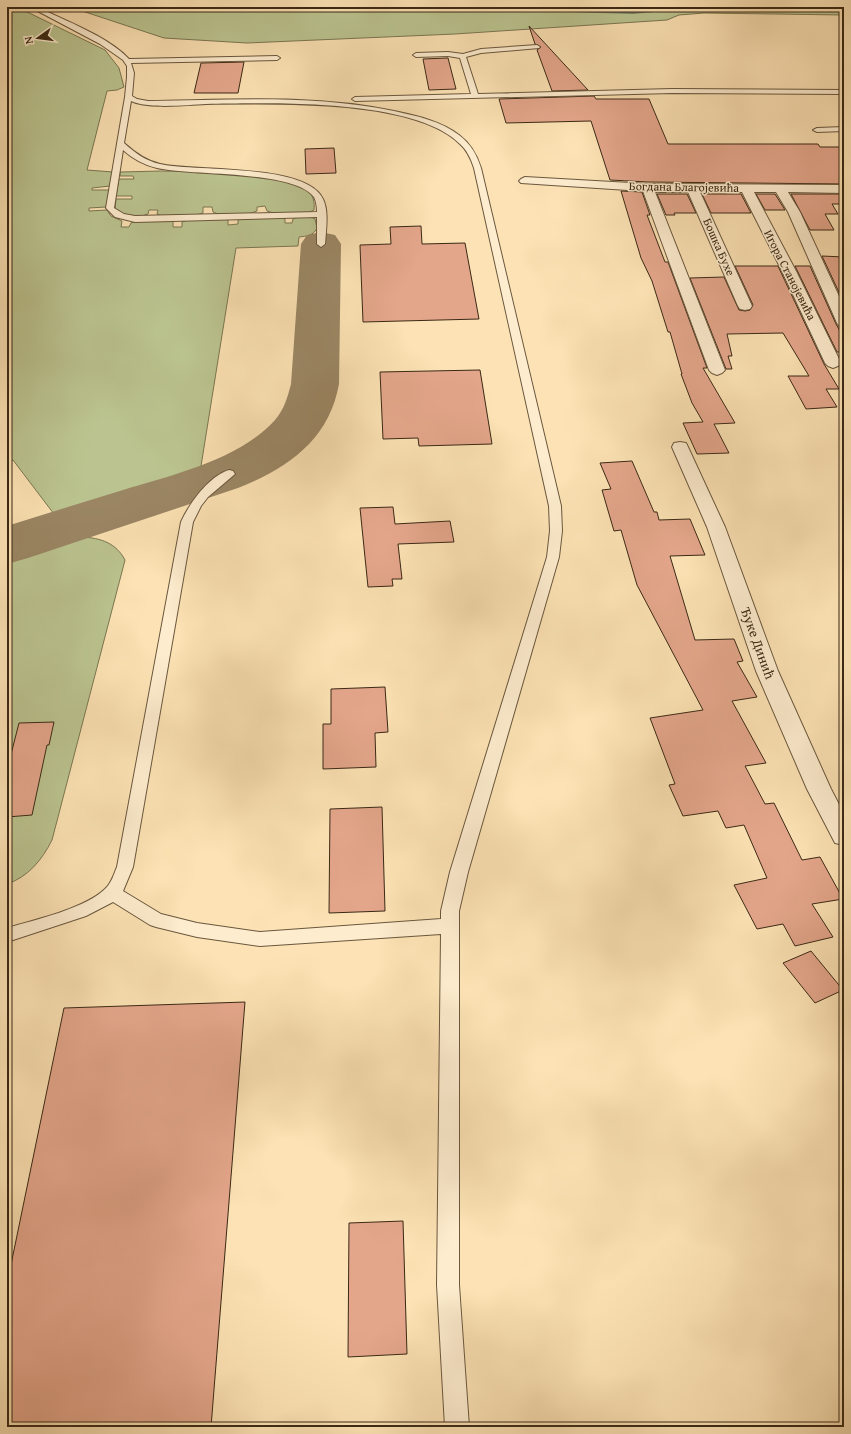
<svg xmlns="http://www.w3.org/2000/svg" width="851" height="1434" font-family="'Gentium Book Plus',serif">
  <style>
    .green { fill: #bbc490; stroke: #7a7652 }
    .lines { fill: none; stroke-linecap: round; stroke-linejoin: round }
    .stream { fill: #778270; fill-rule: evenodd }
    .taxiway { fill: #9b8664; fill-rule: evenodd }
    .building { fill: #e4a68b; stroke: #3a2915 }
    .lane-casing { stroke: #6a573d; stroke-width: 2 }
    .street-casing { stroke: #6a573d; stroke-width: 2 }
    .lane { fill: #fdecce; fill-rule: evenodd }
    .street { fill: #fdecce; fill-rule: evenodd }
    .labels { text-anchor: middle; stroke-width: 3; stroke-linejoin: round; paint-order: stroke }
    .far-street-label { font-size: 12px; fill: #3a2915; stroke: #fdecce }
    .street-label { font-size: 14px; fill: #3a2915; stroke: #fdecce }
  </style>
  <rect width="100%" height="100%" fill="#fce2b4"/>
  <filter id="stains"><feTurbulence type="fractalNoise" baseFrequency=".005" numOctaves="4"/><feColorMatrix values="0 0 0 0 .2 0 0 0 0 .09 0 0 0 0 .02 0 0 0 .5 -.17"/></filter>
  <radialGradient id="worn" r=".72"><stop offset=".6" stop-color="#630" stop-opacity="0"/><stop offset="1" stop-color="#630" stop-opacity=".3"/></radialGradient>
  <g class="green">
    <path d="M 7,7 L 17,7 L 105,50 L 119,68 L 124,87 L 117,90 L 107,91 L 87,170 L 113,172 L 110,186 L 92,188 L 92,190 L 110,190 L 106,207 L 89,208 L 89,211 L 107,210 L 111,216 L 122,221 L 121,227 L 129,227 L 131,223 C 142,218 162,217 173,221 L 173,227 L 182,227 L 182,222 C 195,217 216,215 228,220 L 228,225 L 238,224 L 238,220 C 251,215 272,214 285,219 L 285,223 L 292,223 L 293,219 C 301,215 307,214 315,219 L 317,228 C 313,236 307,236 299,237 L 298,246 L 236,248 L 201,466 L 188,475 L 57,518 L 13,460 L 7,462 Z"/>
    <polygon points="70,7 844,7 844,15 704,13 679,15 667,20 455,34 247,43 164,38"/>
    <path d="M 161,171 C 195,172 281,170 307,190 C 313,195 315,202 314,210 C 306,216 276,215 267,211 L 265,206 L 257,207 L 257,211 C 245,216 224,218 213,212 L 212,207 L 203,207 L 203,213 L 196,215 L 162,216 L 157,214 L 158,210 L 149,210 L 148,214 C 135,219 127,215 115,210 L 116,199 L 132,199 L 132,196 L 116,196 L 119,179 L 134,179 L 133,176 L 120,176 L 120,172 Z"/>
    <path d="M 82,537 C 101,538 116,543 125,560 L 52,840 C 42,860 28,877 7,884 L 7,559 L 60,541 Z"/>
  </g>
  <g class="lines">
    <g class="stream">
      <polygon points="412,7 633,12 705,7 633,14"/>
      <polygon points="835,7 844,7 844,8"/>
    </g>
    <path class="taxiway" d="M 321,232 L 335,235 L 341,244 L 339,384 C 329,440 288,468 238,488 L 28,558 L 7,564 L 7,526 C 45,514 84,502 123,490 C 172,475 239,460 275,420 C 284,410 288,396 291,384 L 301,244 L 307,235 Z"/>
  </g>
  <g class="building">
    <polygon points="529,26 588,90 552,91 537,50 541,47 535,44"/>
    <polygon points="448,58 456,89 429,90 423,59"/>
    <polygon points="244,62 238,93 194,93 201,63"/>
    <polygon points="594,96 596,99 649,99 668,144 818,144 820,147 844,147 844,184 648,182 610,180 591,121 506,123 499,99"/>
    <polygon points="334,148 336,173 306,174 305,149"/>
    <polygon points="621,191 642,192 650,215 647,215 665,262 668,262 707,368 703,368 735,423 714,424 729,453 697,454 683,423 703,422 692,403 681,374 682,374 670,332 668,332 652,281 641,258"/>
    <polygon points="657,194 687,194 696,213 674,213 675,215 666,215"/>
    <polygon points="702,194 741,194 751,213 711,213"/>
    <polygon points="756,194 775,194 785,210 765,210"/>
    <polygon points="791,194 844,194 844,204 832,204 838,214 825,214 834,230 810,230"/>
    <polygon points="421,226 422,244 465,243 479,319 363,322 360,245 391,244 390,227"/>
    <polygon points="822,256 844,257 844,303"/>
    <polygon points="735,266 778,266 824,364 839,389 826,389 837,407 806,409 788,376 809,376 783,333 727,334 732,356 728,356 732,369 726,369 690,278 724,277 739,310 745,311 750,310 753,305"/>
    <polygon points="795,266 810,266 836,324 844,338 844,352 837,352"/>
    <polygon points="480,370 492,444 419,446 418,438 383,439 380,372"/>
    <polygon points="632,461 654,512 657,512 659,520 690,519 705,555 670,556 695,640 734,639 743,661 737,662 757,697 732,701 766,763 745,766 765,804 774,803 802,860 820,857 843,899 812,904 833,937 795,946 783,924 757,929 734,885 767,878 744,825 726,828 718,811 683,816 669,785 675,784 650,718 703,710 637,585 621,530 614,531 602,490 611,489 600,463"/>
    <polygon points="393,507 395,524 450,521 454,542 398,544 402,579 392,579 393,586 368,587 360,508"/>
    <polygon points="385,687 388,732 375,733 376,767 323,769 323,724 331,724 331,689"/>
    <polygon points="54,722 49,745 47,745 32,815 7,817 7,770 19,723"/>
    <polygon points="382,807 385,911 329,913 330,809"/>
    <polygon points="811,951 843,990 815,1003 783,963"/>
    <polygon points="245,1002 211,1427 7,1427 7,1284 64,1008"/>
    <polygon points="403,1221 407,1354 348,1357 349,1223"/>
  </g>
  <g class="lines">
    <g class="lane-casing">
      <g id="lane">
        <path d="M 30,7 L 37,7 C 64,20 109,37 129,59 L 277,56 L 280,58 L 277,60 L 131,63 L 134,73 L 132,96 L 137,99 L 148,101 C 230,100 313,94 394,111 C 417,116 441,121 459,135 C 471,144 477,155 481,168 L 561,506 L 562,531 L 559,557 L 468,872 L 459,911 L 459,1285 L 469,1427 L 445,1427 L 437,1285 L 441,934 L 260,946 L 197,937 L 156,927 L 150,925 L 113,902 L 86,916 L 7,942 L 7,928 C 34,920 88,908 107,887 C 112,881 114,874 117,867 L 181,522 C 189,504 209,476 229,470 L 233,471 L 235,474 L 208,497 L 201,506 L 193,522 L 133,867 L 123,891 L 161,914 L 197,923 L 260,932 L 441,919 L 441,911 L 450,872 L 547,557 L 550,531 L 549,506 L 474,168 C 471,159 467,150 460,144 C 414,98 269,103 206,104 C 187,105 147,109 131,101 L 124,143 C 135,153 146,161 160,164 C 195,172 306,163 323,199 C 329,211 326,230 325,244 L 321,247 L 317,244 L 317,217 L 135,222 L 115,217 L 106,208 L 125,97 L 127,77 L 127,66 L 123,60 L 100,44 ZM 123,150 C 133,159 144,165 157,168 C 192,176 294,170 314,197 C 316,201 317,207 317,212 L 135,216 L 124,214 L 114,208 Z"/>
        <polygon points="537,45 540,47 539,48 481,53 466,57 478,94 672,89 844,90 844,94 672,93 355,101 352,99 355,97 471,94 460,58 448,56 416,57 413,55 416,53 448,52 463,54 481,49"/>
        <polygon points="844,127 844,131 817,132 813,130 817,128"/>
      </g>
    </g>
    <g class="street-casing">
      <g id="street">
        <polygon points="525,177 648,184 844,185 844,193 788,192 800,212 844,307 844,327 839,326 837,323 788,212 776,192 754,192 796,271 841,363 838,366 833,368 828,366 825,363 782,271 742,192 700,192 752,306 750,309 745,310 740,309 738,306 688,192 655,192 725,370 722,373 717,375 712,373 709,370 643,191 521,183 519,181 521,179"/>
        <polygon points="680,442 686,443 688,447 725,527 778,671 831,789 844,814 844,845 835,843 807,789 756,671 707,527 672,447 674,443"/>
      </g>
    </g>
    <use href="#lane" class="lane"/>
    <use href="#street" class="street"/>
  </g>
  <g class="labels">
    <g class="far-street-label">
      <text transform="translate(684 187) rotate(1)" y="4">Богдана Благојевића</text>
      <text transform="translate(719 247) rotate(66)" y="4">Бошка Бухе</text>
      <text transform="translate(790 275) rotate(63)" y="4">Игора Станојевића</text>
    </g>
    <g class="street-label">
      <text transform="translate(758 643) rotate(70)" y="5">Ђуке Динић</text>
    </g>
  </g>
  <rect width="851" height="1434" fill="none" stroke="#fce2b4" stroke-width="24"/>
  <rect x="8" y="8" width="835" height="1418" fill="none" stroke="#3a2915" stroke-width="2"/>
  <rect x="12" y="12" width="827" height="1410" fill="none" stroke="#3a2915"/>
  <g transform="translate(38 38) rotate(256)" stroke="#fdecce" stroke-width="3" paint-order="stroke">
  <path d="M0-3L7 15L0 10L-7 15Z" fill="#3a2915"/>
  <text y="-6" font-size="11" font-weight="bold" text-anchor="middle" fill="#3a2915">N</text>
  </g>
  <rect width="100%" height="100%" filter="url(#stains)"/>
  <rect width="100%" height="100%" fill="url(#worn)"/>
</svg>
